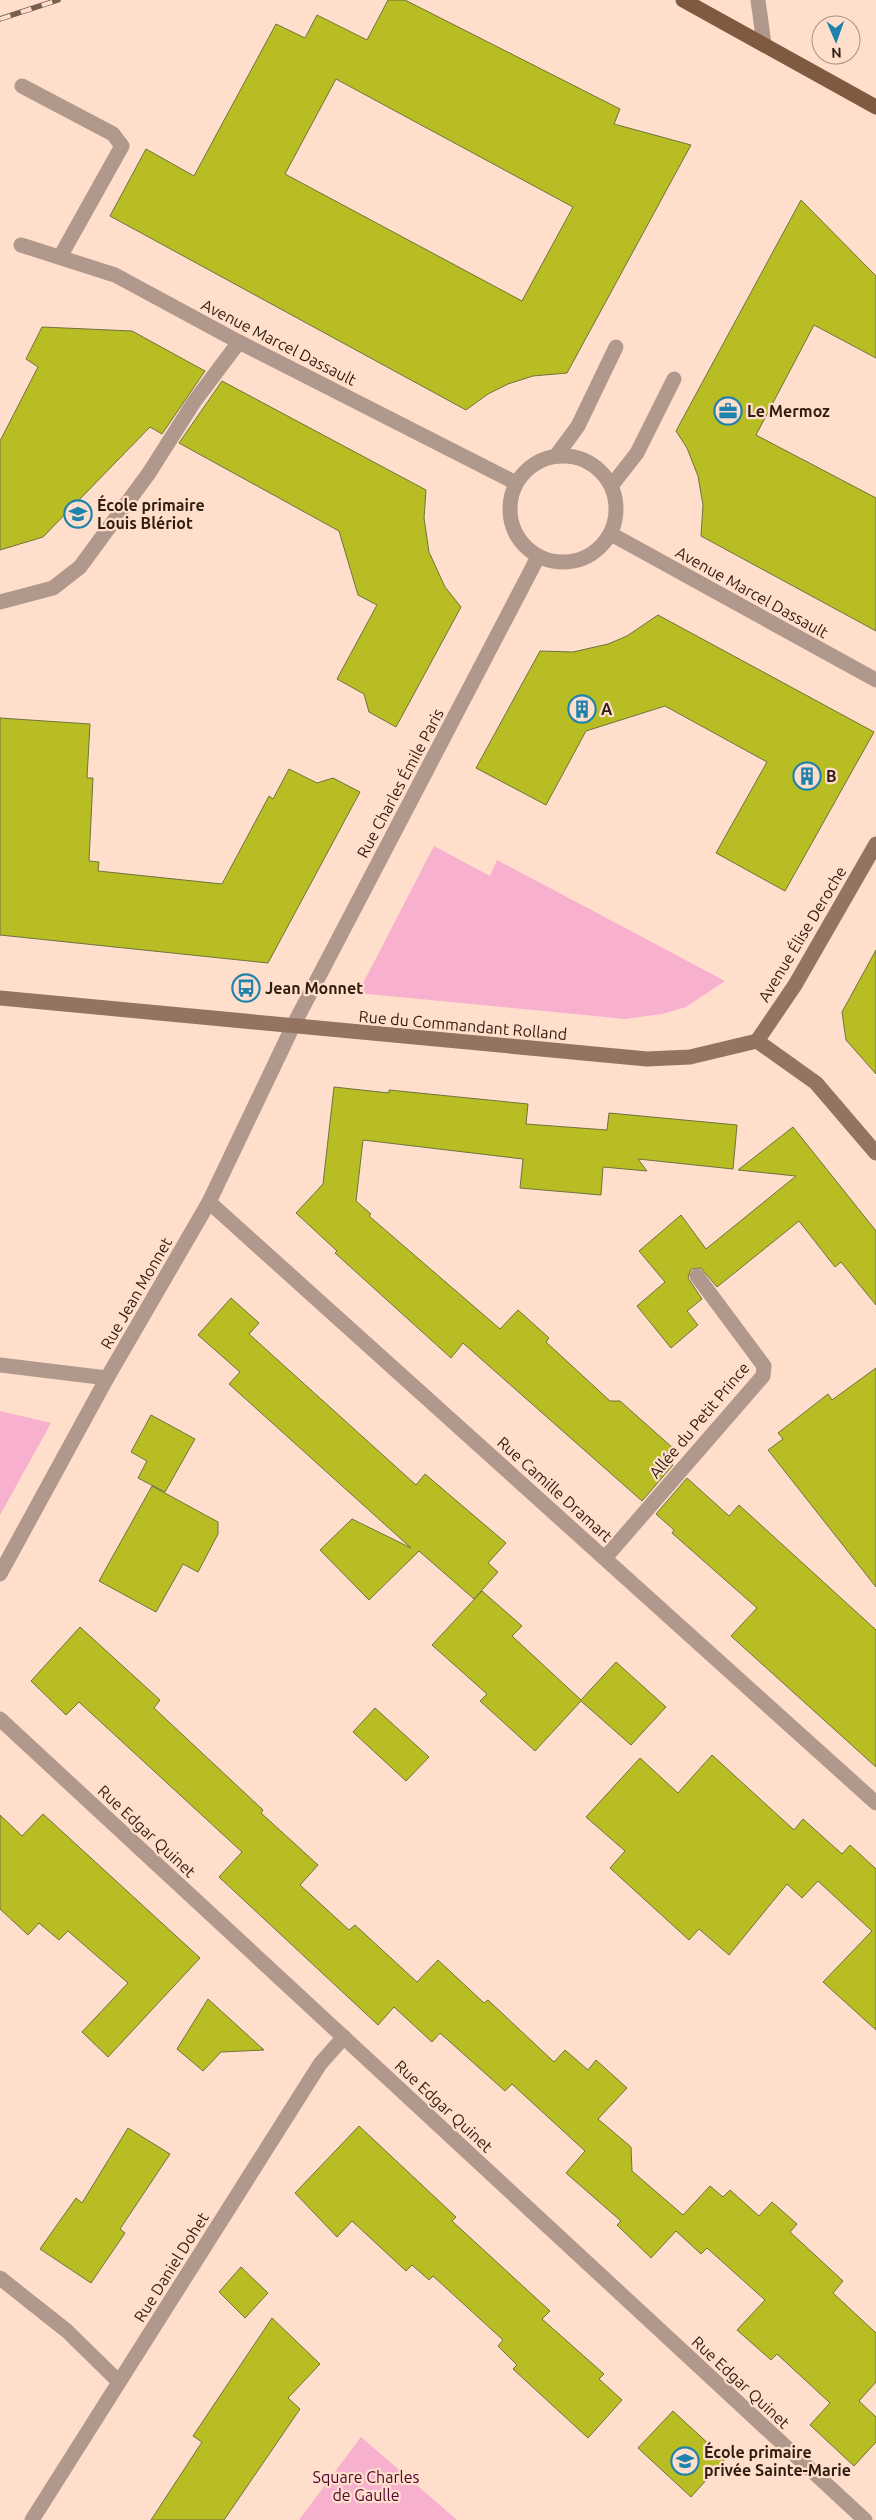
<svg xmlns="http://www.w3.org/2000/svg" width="876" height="2520" font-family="Ubuntu,sans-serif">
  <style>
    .green { fill: #f8b0cf }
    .building { fill: #b7bd22; stroke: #6f733e; fill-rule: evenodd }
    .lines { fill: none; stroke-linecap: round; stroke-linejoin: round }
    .lane { stroke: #b0998c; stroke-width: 15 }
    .street { stroke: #b0998c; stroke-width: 15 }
    .secondary { stroke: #947460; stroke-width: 15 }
    .primary { stroke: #805941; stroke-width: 15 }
    .rail-casing { stroke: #765e50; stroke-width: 5.5 }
    .rail { stroke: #ffdecb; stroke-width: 4; stroke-dasharray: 11; stroke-linecap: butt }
    .labels { text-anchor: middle; stroke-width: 4.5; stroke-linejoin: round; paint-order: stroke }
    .street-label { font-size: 16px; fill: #301d11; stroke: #ffdecb }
    .poi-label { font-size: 16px; font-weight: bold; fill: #301d11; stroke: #ffdecb; text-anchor: start }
    .park-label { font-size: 16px; fill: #530532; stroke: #ffdecb }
  </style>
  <rect width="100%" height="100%" fill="#ffdecb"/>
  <g class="green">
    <polygon points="434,846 490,876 497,860 725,981 686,1007 662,1014 625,1019 358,993"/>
    <polygon points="0,1411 51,1423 0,1515"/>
    <polygon points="361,2437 457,2520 299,2520"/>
  </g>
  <g class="building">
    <path d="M 388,0 L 405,0 L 620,109 L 614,124 L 691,145 L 567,373 L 533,376 L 508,384 L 488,394 L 466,410 L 110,216 L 146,149 L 194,176 L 276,24 L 305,38 L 317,15 L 367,40 ZM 336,79 L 573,207 L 522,301 L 285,174 Z"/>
    <polygon points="801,200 876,276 876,358 814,325 756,435 876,498 876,631 701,536 703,505 698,476 687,448 676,431"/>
    <polygon points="42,327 132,331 205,371 162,434 150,427 43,537 0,550 0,441 38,367 26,359"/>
    <polygon points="222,381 426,490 424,518 429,552 445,587 461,607 396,727 369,712 364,694 337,679 377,605 358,595 339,531 179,443"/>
    <polygon points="658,615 874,732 785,891 716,853 767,762 665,706 586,731 546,805 476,768 540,651 573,652 608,644 627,636"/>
    <polygon points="0,718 90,724 87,778 93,778 89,861 99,862 98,871 222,884 269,796 273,799 289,769 317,783 333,778 360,792 268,963 0,935"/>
    <polygon points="876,950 876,1074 846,1040 842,1012"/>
    <polygon points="334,1087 389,1093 389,1090 528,1104 526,1124 607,1130 609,1113 737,1125 733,1169 638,1159 647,1171 603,1167 601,1195 520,1188 523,1159 363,1140 356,1201 371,1214 369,1216 500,1329 518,1310 549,1338 546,1342 610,1401 620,1401 674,1449 665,1459 673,1465 642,1501 463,1343 451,1358 335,1253 337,1251 296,1213 323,1184"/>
    <polygon points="793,1127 876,1231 876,1305 841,1262 835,1267 799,1221 717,1287 701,1268 691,1269 688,1278 702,1299 687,1311 698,1325 671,1348 637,1306 665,1282 639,1251 681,1215 706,1249 796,1176 738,1170"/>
    <polygon points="231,1298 259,1323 249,1334 416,1485 425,1474 506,1543 488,1563 498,1572 474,1599 419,1551 369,1600 320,1550 352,1519 411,1548 229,1384 240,1372 198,1335"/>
    <polygon points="876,1368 876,1587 768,1450 783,1439 778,1433 828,1394 832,1400"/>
    <polygon points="151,1415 195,1439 165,1492 138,1478 147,1461 131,1452"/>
    <polygon points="687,1478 729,1516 739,1505 876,1630 876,1767 731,1636 757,1608 672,1533 674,1530 656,1514"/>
    <polygon points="152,1486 218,1522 218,1534 198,1572 183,1564 156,1612 99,1581"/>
    <polygon points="482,1591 522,1626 512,1636 581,1700 616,1662 666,1707 631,1745 581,1701 535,1751 480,1701 487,1694 432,1645"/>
    <polygon points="80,1627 160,1700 154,1708 263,1810 261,1813 318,1865 300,1885 349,1930 355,1925 417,1982 438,1960 484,2003 488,2000 554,2062 565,2050 588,2070 596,2060 627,2088 598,2119 631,2147 632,2171 683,2215 710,2186 723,2197 730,2190 759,2216 772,2202 797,2224 790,2232 843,2281 833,2293 876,2333 876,2382 859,2401 876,2417 876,2442 854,2466 810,2425 830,2403 777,2354 771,2360 737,2330 765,2300 707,2248 701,2254 676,2231 651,2258 617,2225 621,2221 566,2173 585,2151 512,2084 505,2091 440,2033 432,2042 394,2007 378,2025 219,1877 242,1852 79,1702 66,1715 31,1681"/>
    <polygon points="375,1708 429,1757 406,1781 353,1732"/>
    <polygon points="712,1755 794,1830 803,1819 842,1854 850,1845 876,1869 876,2030 823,1982 872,1931 818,1881 802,1898 787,1884 729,1955 699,1929 689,1940 610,1868 625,1851 586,1817 640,1758 678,1793"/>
    <polygon points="43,1814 200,1958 108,2057 82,2032 128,1983 68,1931 59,1940 39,1923 28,1935 0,1909 0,1815 22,1836"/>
    <polygon points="208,1999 264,2050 221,2052 203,2071 177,2049"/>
    <polygon points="359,2126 456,2217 452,2221 550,2311 542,2319 604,2374 599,2379 622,2400 588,2438 513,2369 517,2365 498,2346 503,2340 433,2276 429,2280 412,2265 406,2271 352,2221 337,2237 295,2193"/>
    <polygon points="128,2128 170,2154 120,2229 125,2233 91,2283 40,2249 76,2198 82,2203"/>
    <polygon points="241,2267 268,2293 245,2318 219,2292"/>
    <polygon points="272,2318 320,2364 288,2398 300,2409 224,2520 151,2520 202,2442 193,2436"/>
    <polygon points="673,2411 725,2459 691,2497 638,2448"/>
  </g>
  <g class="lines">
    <g class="lane">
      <polyline points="22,86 113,134 122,146 60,257"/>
      <polyline points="556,456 578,426 616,347"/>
      <polyline points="612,485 637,453 674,379"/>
      <polyline points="0,602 53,588 80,567 149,473 194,402 239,342"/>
      <polyline points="0,1365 107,1378"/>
      <polyline points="605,1558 763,1376 764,1366 697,1276"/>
    </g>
    <g class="street">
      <polyline points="758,0 764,44"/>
      <polyline points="21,245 115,275 239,342 516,483"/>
      <circle cx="563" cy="509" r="53"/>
      <polyline points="611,534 876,680"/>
      <polyline points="209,1202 876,1803"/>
      <polyline points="0,1574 107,1378 209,1202 293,1026 538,557"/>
      <polyline points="0,1719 865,2520"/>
      <polyline points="0,2278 67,2331 119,2382"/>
      <polyline points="32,2520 320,2064 344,2037"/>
    </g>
    <g class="secondary">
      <polyline points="0,998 647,1059 690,1057 757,1041 816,1083 876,1153"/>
      <polyline points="757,1041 795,985 876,844"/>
    </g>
    <polyline class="primary" points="683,0 876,107"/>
    <g class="rail-casing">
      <polyline id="rail" points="0,19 58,0"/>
    </g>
    <use href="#rail" class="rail"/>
  </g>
  <defs>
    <g id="office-ring" transform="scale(1.4375)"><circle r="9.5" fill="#ffdecb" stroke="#1e82ad" stroke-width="1.5"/><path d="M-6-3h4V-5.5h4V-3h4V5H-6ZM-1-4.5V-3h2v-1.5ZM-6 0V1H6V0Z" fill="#1e82ad"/></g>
    <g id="school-ring" transform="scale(1.4375)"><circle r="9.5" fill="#ffdecb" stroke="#1e82ad" stroke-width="1.5"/><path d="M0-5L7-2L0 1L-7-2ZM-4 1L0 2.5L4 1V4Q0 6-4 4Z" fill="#1e82ad"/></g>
    <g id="building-ring" transform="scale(1.4375)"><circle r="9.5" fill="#ffdecb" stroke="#1e82ad" stroke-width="1.5"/><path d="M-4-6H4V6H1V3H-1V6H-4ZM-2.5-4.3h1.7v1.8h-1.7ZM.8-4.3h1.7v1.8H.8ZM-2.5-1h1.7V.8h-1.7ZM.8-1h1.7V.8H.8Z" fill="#1e82ad"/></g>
    <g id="bus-ring" transform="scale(1.4375)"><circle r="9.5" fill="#ffdecb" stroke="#1e82ad" stroke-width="1.5"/><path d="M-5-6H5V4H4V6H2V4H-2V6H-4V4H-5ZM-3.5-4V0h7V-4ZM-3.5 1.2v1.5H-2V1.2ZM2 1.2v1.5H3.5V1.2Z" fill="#1e82ad"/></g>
  </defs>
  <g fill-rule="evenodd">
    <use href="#office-ring" x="728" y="411"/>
    <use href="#school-ring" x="78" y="514"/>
    <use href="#building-ring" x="582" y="709"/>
    <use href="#building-ring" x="807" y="776"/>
    <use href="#bus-ring" x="246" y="988"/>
    <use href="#school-ring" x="685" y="2461"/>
  </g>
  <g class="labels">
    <g class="street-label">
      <text transform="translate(279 342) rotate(27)" y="6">Avenue Marcel Dassault</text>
      <text transform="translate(752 592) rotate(29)" y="6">Avenue Marcel Dassault</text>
      <text transform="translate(400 783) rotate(-62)" y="6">Rue Charles Émile Paris</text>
      <text transform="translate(802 934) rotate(-59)" y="6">Avenue Élise Deroche</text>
      <text transform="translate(463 1025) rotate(5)" y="6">Rue du Commandant Rolland</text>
      <text transform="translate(136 1293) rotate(-60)" y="6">Rue Jean Monnet</text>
      <text transform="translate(699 1420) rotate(-50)" y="6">Allée du Petit Prince</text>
      <text transform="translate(555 1489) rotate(42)" y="6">Rue Camille Dramart</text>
      <text transform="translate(147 1831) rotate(43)" y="6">Rue Edgar Quinet</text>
      <text transform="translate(444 2106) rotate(43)" y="6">Rue Edgar Quinet</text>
      <text transform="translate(171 2267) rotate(-58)" y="6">Rue Daniel Dohet</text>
      <text transform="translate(741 2382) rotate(43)" y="6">Rue Edgar Quinet</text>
    </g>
    <g class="poi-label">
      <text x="747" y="417">Le Mermoz</text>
      <text x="97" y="511">École primaire<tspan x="97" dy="18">Louis Blériot</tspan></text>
      <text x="601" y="715">A</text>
      <text x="826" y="782">B</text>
      <text x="265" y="994">Jean Monnet</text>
      <text x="704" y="2458">École primaire<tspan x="704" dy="18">privée Sainte-Marie</tspan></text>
    </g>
    <g class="park-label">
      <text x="366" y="2483">Square Charles<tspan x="366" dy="18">de Gaulle</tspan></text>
    </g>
  </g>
  <g transform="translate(836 40) rotate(178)"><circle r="24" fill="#ffdecb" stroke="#ac9181"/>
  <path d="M0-4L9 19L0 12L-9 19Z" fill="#1e82ad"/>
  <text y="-8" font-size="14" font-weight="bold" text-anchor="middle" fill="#301d11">N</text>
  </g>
</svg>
